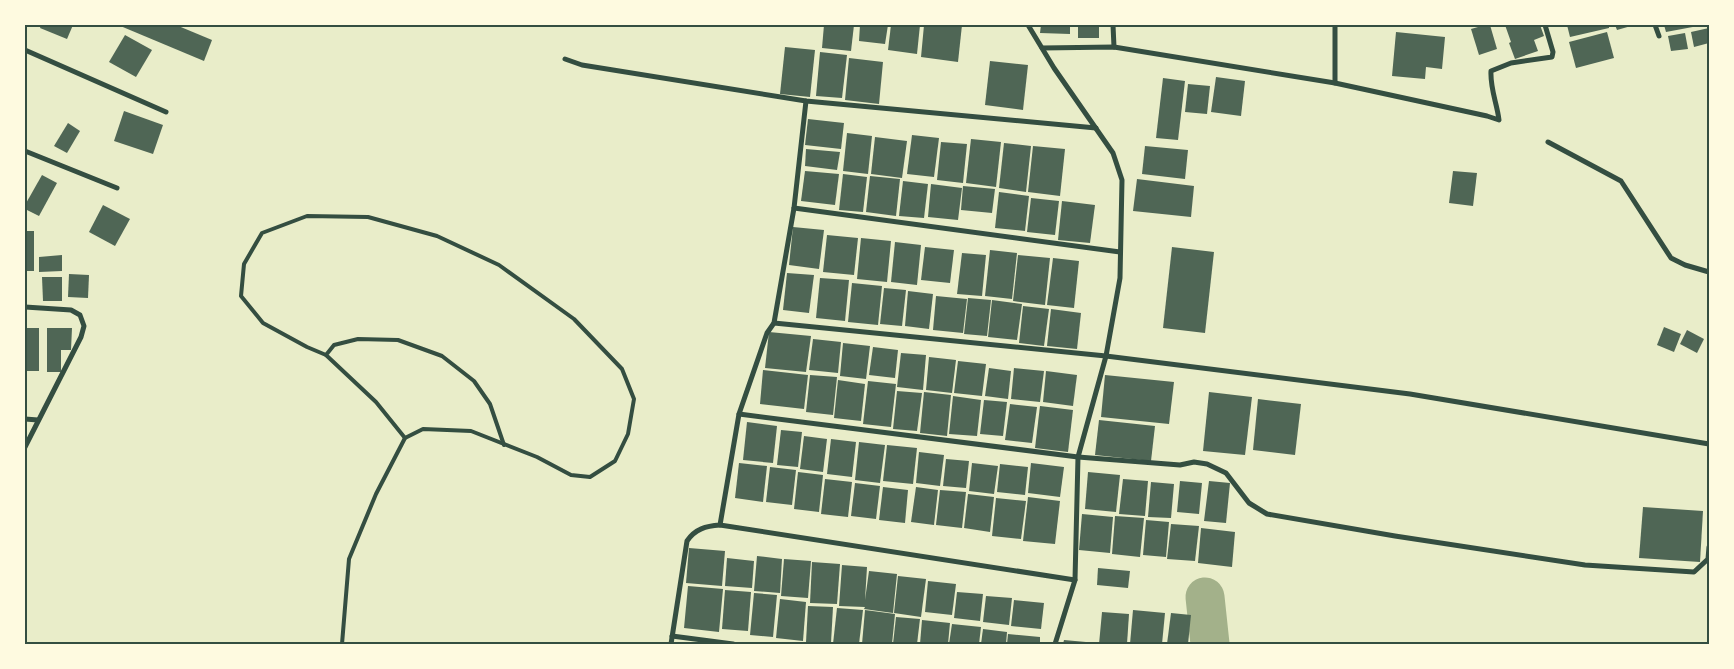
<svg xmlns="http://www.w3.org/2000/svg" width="1734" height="669" font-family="'Nunito Sans',sans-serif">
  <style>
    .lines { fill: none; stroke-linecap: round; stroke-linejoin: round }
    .river { stroke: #a3b18a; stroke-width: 39 }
    .building { fill: #4f6655 }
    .service { stroke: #344e41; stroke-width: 4 }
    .minor { stroke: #344e41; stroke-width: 5 }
    .neatline { fill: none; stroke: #344e41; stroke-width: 2 }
  </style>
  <rect width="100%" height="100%" fill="#e9edc9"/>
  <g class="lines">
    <polyline class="river" points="1205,597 1210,644"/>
  </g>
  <g class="building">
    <polygon points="41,25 73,25 67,39 40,28"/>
    <polygon points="118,25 176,25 212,40 204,61"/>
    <polygon points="824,25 854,25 851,51 822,48"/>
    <polygon points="860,25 888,25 885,44 859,41"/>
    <polygon points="891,25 920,25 917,54 888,50"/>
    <polygon points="924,25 962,25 958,62 921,57"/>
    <polygon points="1041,25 1070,25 1070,34 1040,33"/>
    <rect x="1078" y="25" width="21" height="13"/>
    <polygon points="1485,25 1490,25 1497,49 1479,55 1471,29"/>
    <polygon points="1505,25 1540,25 1544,36 1534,40 1538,51 1515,59 1509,43 1511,42"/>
    <polygon points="1567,25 1609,25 1609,28 1570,37"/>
    <polygon points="1615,25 1631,25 1631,26 1617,30"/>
    <polygon points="1664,25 1698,25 1698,26 1666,32"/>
    <polygon points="1709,28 1709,43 1694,47 1691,32"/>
    <polygon points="1396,32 1445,37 1442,69 1426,67 1425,79 1392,76"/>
    <polygon points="1607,32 1614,58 1576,68 1569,42"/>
    <polygon points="1685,33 1688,49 1671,51 1668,36"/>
    <polygon points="125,35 152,50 136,77 109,62"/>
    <polygon points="785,47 815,50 810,97 780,94"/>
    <polygon points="820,52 847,55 842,98 816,96"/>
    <polygon points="849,58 883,62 879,104 845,100"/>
    <polygon points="990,61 1028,65 1023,110 985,105"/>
    <polygon points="1216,77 1245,81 1241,116 1211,112"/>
    <polygon points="1163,78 1185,81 1178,140 1156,138"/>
    <polygon points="1188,84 1210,86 1207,114 1185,112"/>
    <polygon points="124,111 163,125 153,154 114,141"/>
    <polygon points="808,119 844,123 841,149 805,145"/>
    <polygon points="68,123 80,131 67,153 54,146"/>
    <polygon points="847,133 872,136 868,174 843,171"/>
    <polygon points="912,135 939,138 934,177 907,174"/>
    <polygon points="875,137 907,141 902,178 871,174"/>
    <polygon points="971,139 1001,142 996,187 966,183"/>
    <polygon points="941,142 967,144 963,183 937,180"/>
    <polygon points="1004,143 1031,146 1026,192 999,188"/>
    <polygon points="1033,146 1065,149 1060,196 1028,192"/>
    <polygon points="1145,146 1188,150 1185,179 1142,174"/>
    <polygon points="806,149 840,152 837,170 805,166"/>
    <polygon points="805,171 839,174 835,205 801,201"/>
    <polygon points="1453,171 1477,173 1473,206 1449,203"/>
    <polygon points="843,174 867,177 863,212 839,210"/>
    <polygon points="42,175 57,183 39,216 25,209 25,205"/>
    <polygon points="870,176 900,179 896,216 866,212"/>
    <polygon points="1137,179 1194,186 1191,217 1133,211"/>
    <polygon points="903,181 928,184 924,218 899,216"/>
    <polygon points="931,184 962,188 958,220 928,217"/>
    <polygon points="963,186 995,189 992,213 961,210"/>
    <polygon points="999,192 1029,196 1025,231 995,228"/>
    <polygon points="1031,198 1059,201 1055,235 1027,232"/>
    <polygon points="1062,201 1095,205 1090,243 1058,240"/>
    <polygon points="103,205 130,219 115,246 89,232"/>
    <polygon points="793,227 824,230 819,269 789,265"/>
    <rect x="25" y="231" width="9" height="40"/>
    <polygon points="827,235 858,238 854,275 823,272"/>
    <polygon points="861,238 891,241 887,282 857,279"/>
    <polygon points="895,242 921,245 917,285 891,282"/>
    <polygon points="925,247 954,250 950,283 921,280"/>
    <polygon points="1172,247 1214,252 1205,333 1163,328"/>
    <polygon points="990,250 1017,253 1012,299 985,296"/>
    <polygon points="962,253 986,255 982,296 957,294"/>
    <polygon points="62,255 62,271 39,272 39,257"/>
    <polygon points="1018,255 1050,258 1045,305 1013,301"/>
    <polygon points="1053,258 1079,261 1074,308 1047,305"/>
    <polygon points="787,273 814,275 809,313 783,310"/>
    <polygon points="69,274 89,275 88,298 68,297"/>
    <polygon points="42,277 62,277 62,301 43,301"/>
    <polygon points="820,278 849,280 845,321 816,318"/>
    <polygon points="852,283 882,286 878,325 848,322"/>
    <polygon points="884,288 906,290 902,326 880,324"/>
    <polygon points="908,291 933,294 929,329 905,326"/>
    <polygon points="936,296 967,299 963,333 933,330"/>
    <polygon points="968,298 991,300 987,336 964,334"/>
    <polygon points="992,300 1022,304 1017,340 988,337"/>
    <polygon points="1023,306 1049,309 1044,346 1019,343"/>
    <polygon points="1051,309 1081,313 1077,349 1047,346"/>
    <polygon points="1664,327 1681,334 1674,352 1657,345"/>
    <rect x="25" y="328" width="14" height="43"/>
    <polygon points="47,328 72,328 71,350 61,350 61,372 47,372"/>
    <polygon points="1687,330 1704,339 1697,353 1680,344"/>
    <polygon points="769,332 811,336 806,372 765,368"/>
    <polygon points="813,339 841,342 838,373 809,370"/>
    <polygon points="843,343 870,346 866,379 840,376"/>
    <polygon points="873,347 898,350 895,378 869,375"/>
    <polygon points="901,353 926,355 923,390 897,387"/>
    <polygon points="929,357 956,360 952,393 926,390"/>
    <polygon points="958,361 986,364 982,396 954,393"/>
    <polygon points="989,368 1011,371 1008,399 985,396"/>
    <polygon points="1014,368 1044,371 1040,402 1011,399"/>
    <polygon points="763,370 808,375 804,409 760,404"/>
    <polygon points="1046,371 1077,375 1073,406 1043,402"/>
    <polygon points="810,375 837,377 833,415 806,412"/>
    <polygon points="1105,375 1174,382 1169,424 1101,417"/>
    <polygon points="838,380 865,384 861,421 834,418"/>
    <polygon points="868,381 896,384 891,427 863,424"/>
    <polygon points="897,391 922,393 917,431 893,429"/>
    <polygon points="924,392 951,395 947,436 920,433"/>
    <polygon points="1209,392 1252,397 1245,455 1203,451"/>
    <polygon points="953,396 981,400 977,436 949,434"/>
    <polygon points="1258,399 1301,404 1295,455 1253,450"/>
    <polygon points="984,400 1007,402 1003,436 980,434"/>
    <polygon points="1010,404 1037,407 1032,443 1005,440"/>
    <polygon points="1040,406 1073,410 1068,452 1035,448"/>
    <polygon points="1099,420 1155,426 1151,461 1095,455"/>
    <polygon points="747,422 777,426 773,463 743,460"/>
    <polygon points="781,430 802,432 798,467 777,465"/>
    <polygon points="804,436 827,439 823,472 800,469"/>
    <polygon points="831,439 856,442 852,477 827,474"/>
    <polygon points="859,442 885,445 880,483 855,480"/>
    <polygon points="887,445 917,448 913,484 883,481"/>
    <polygon points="919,452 944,455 940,486 916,483"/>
    <polygon points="946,459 969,461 966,488 943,486"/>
    <polygon points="739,463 767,466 763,502 735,498"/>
    <polygon points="972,463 998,466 994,494 969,491"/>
    <polygon points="1031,463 1064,467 1060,497 1028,493"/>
    <polygon points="1000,464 1028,467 1025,495 997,492"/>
    <polygon points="770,467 796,470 792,505 766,502"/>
    <polygon points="798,472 823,475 819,512 794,509"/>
    <polygon points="1088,472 1120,475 1116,512 1085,509"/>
    <polygon points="825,479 852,482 848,517 821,514"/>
    <polygon points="1123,479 1148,481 1145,516 1119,514"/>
    <polygon points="1180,481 1202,483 1199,514 1177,512"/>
    <polygon points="1209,481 1230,483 1226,523 1204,521"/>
    <polygon points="1151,482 1174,484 1171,518 1148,517"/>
    <polygon points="855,483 880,486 876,519 851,516"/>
    <polygon points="883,487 908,490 905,523 879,520"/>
    <polygon points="916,487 938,490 934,525 911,522"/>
    <polygon points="940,490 966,492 962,528 936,525"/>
    <polygon points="968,494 994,497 990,532 964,528"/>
    <polygon points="1028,497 1060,501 1055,544 1023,541"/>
    <polygon points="996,498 1026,501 1021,539 992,536"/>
    <polygon points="1643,507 1703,511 1700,562 1639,558"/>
    <polygon points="1082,514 1113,517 1110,553 1079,550"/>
    <polygon points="1115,516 1144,518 1140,557 1112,554"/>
    <polygon points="1146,520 1169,522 1166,557 1143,555"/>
    <polygon points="1171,524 1199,526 1195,561 1167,559"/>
    <polygon points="1201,528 1235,532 1232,567 1198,563"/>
    <polygon points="689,548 725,551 722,586 686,583"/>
    <polygon points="757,556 782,559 780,593 754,591"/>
    <polygon points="727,558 754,561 752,588 725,586"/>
    <polygon points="784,559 811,561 808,598 781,596"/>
    <polygon points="812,562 840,564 837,604 810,603"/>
    <polygon points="842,565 867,567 865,600 869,571 897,574 893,613 864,609 865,607 839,606"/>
    <polygon points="1098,568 1130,571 1128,588 1097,585"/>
    <polygon points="898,576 926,579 921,617 894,613"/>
    <polygon points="928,581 956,584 952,615 925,612"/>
    <polygon points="688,586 723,589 719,632 684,628"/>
    <polygon points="725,590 751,592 748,631 722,629"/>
    <polygon points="957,592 983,594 980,621 954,618"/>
    <polygon points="754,593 777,595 773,637 750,635"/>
    <polygon points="986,596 1012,598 1009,625 983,622"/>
    <polygon points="780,599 806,602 803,641 776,638"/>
    <polygon points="1014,600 1044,603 1041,629 1011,626"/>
    <polygon points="808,606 833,607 831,643 806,642"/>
    <polygon points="837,608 863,610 859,644 833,644"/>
    <polygon points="865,610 895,614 892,644 862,644"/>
    <polygon points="1133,610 1165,613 1162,644 1130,644"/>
    <polygon points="1102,612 1129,614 1127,644 1099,644"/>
    <polygon points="1171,613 1191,615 1188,644 1167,644"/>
    <polygon points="896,617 920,619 917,644 893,644"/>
    <polygon points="922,620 950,623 948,644 920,644"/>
    <polygon points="952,624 981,627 979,644 949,644"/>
    <polygon points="983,629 1007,632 1006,644 981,644"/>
    <polygon points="1008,634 1040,637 1040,644 1007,644"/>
    <polygon points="1064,640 1097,643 1097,644 1063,644"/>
  </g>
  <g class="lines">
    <g class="service">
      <polyline points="326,355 307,347 263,323 241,296 244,264 262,233 307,216 368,217 437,236 499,265 574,319 622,369 634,399 628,434 615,461 590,477 571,475 537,457 471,431 423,429 405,438 376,494 349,559 342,644"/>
      <polyline points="405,438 376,402 326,355 334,345 358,339 398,340 442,356 474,381 490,404 504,445"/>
    </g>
    <g class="minor">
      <polyline points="1028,25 1054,68 1113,153 1122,180 1120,278 1106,356 1078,457 1075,580 1055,644"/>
      <polyline points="1113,25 1114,47"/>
      <polyline points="1335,25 1335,83"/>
      <polyline points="1655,25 1659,36"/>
      <path d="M 1042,48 L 1114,47 L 1335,83 L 1487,116 L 1499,120 C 1497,103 1490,89 1491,71 L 1511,63 L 1552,57 L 1553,52 L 1545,25"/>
      <polyline points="25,50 166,112"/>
      <polyline points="565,59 582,65 806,101 1096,128"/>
      <polyline points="1548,142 1621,181 1671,258 1685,265 1709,272"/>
      <polyline points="25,151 117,188"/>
      <polyline points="794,208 1120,252"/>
      <polyline points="25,307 71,310 80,315 84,326 81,337 25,447"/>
      <polyline points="774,323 1106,356 1410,394 1709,444"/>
      <polyline points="739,414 1078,457 1180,465 1194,462 1207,464 1226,473 1249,503 1267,514 1395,536 1585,565 1694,572 1708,559 1709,547"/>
      <polyline points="25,419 38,420"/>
      <polyline points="720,525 1075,580"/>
      <polyline points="672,636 733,644"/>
      <path d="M 671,644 L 687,541 C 695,529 706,526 720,525 L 739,414 L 767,333 L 774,323 L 794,208 L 806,101"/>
    </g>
  </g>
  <rect width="1734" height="669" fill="none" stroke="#fefae0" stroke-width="52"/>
  <rect x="26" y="26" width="1682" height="617" class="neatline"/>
</svg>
